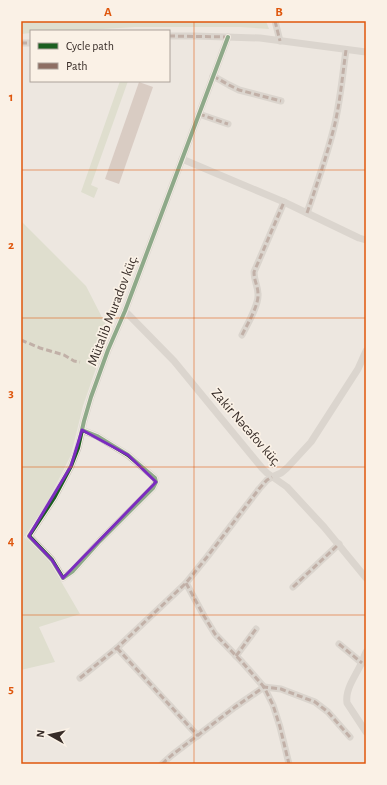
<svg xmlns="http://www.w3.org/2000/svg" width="387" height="785" font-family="'Alegreya Sans',sans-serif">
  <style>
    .green { fill: #ced3b9 }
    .building { fill: #c2aaa1 }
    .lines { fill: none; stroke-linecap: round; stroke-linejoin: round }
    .street { stroke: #c6bfb8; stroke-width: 7 }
    .quiet { stroke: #8d6e63; stroke-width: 3; stroke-dasharray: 6 3; stroke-linecap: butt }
    .cycleway-casing { stroke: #faf1e6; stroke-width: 6 }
    .cycleway { stroke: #1b5e20; stroke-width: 4 }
    .marked { fill: none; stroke: #7b2cbf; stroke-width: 3; stroke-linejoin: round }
    .grid { fill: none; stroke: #df570d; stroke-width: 1; stroke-opacity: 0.55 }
    .labels { text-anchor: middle; stroke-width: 3.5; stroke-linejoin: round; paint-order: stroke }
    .street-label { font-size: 14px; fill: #372c27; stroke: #faf1e6 }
    .neatline { fill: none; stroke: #df570d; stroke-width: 1.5 }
    .grid-label { font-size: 13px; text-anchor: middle; font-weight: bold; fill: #df570d }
  </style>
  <rect width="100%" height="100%" fill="#ede7e0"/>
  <g class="green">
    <polygon points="21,21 266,21 269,29 240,27 135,27 70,31 31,31 31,33 21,34"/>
    <polygon points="120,81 128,81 91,185 98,188 94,198 81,192"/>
    <polygon points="21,221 86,286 109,331 83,406 71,455 49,499 24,537 48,559 80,614 39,627 55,662 21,670"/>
  </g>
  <polygon class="building" points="139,82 153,87 119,184 105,179"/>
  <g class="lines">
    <g class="street">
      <polyline points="275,21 280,41"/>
      <polyline points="169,36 195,36 260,38 366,52"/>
      <polyline points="21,43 31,43"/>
      <polyline points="213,76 229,85 239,90 281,101"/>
      <polyline points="199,114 228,124"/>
      <polyline points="182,159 284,202 359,238 366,240"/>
      <path d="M 307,213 C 316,187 325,161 332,135 C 340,107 342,78 346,50"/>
      <polyline points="125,311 174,361 262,468 267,473 287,487 324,527 366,578"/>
      <path d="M 242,335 C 247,325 259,305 258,294 C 258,286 254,281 254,272 L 284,202"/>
      <polyline points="82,430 97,436 128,455 155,478 156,482 153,488 100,541 73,571 63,578 52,560 29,536 54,498 71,466 78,448 84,421 91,397 108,350 125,311 228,37"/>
      <polyline points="186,583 204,616 215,634 242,662 264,687 273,705 280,727 289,764"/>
      <polyline points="293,587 339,544"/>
      <polyline points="339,644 362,663"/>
      <polyline points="117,648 198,736"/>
      <path d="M 366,652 C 364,656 363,660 361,664 C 355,677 345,689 347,703 L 366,732"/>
      <polyline points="236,656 256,629"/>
      <polyline points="80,678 117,648 186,583 207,557 259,489 267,480 272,477 281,473 287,468 311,442 358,369 366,351"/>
      <polyline points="162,764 172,755 235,707 264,687 281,689 315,702 328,712 350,737"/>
    </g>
    <g class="quiet">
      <polyline points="275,21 280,41"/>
      <polyline points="169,36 228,37"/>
      <polyline points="21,43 31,43"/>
      <polyline points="213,76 229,85 239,90 281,101"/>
      <polyline points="199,114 228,124"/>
      <path d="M 307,213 C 316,187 325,161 332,135 C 340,107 342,78 346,50"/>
      <path d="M 242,335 C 247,325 259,305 258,294 C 258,286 254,281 254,272 L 284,202"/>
      <polyline points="21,340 40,348 64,355 74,361 80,362"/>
      <polyline points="186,583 204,616 215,634 242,662 264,687 273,705 280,727 289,764"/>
      <polyline points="293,587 339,544"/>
      <polyline points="339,644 362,663"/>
      <polyline points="117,648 198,736"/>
      <polyline points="236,656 256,629"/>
      <polyline points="80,678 117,648 186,583 207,557 259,489 267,480 272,477"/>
      <polyline points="162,764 172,755 235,707 264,687 281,689 315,702 328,712 350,737"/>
    </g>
    <g class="cycleway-casing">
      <polyline id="cycleway" points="82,430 97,436 128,455 155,478 156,482 153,488 100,541 73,571 63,578 52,560 29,536 54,498 71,466 78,448 84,421 91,397 108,350 125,311 228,37"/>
    </g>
    <use href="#cycleway" class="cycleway"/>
  </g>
  <path d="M0 0H387V785H0ZM 82,430 L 128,455 L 156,482 L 63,578 L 52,560 L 29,536 L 71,466 Z" fill="#ede7e0" fill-opacity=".55" fill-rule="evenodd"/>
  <path class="marked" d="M 82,430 L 128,455 L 156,482 L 63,578 L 52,560 L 29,536 L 71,466 Z"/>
  <path class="grid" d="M 194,21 L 194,764M 21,170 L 366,170M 21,318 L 366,318M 21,467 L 366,467M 21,615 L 366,615"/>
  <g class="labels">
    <g class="street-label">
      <text transform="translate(112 310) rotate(-69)" y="5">Mütalib Muradov küç.</text>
      <text transform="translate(247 427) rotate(49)" y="5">Zakir Nəcəfov küç.</text>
    </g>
  </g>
  <rect width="387" height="785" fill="none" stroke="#faf1e6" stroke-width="44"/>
  <rect x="30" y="30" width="140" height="52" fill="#faf1e6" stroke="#aca29a"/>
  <rect x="38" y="43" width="20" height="6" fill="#1b5e20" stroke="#aca29a"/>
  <text x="66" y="50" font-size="12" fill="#372c27">Cycle path</text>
  <rect x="38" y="63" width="20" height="6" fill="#8d6e63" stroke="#aca29a"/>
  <text x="66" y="70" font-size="12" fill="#372c27">Path</text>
  <g transform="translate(50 735) rotate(278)" stroke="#faf1e6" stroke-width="3" paint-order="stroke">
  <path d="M0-3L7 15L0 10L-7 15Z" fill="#372c27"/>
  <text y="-6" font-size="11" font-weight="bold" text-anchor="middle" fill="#372c27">N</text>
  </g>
  <rect x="22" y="22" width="343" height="741" class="neatline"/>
  <g class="grid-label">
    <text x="108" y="16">A</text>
    <text x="279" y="16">B</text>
    <text x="11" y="101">1</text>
    <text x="11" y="249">2</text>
    <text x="11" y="397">3</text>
    <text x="11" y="545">4</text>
    <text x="11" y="693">5</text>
  </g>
</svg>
